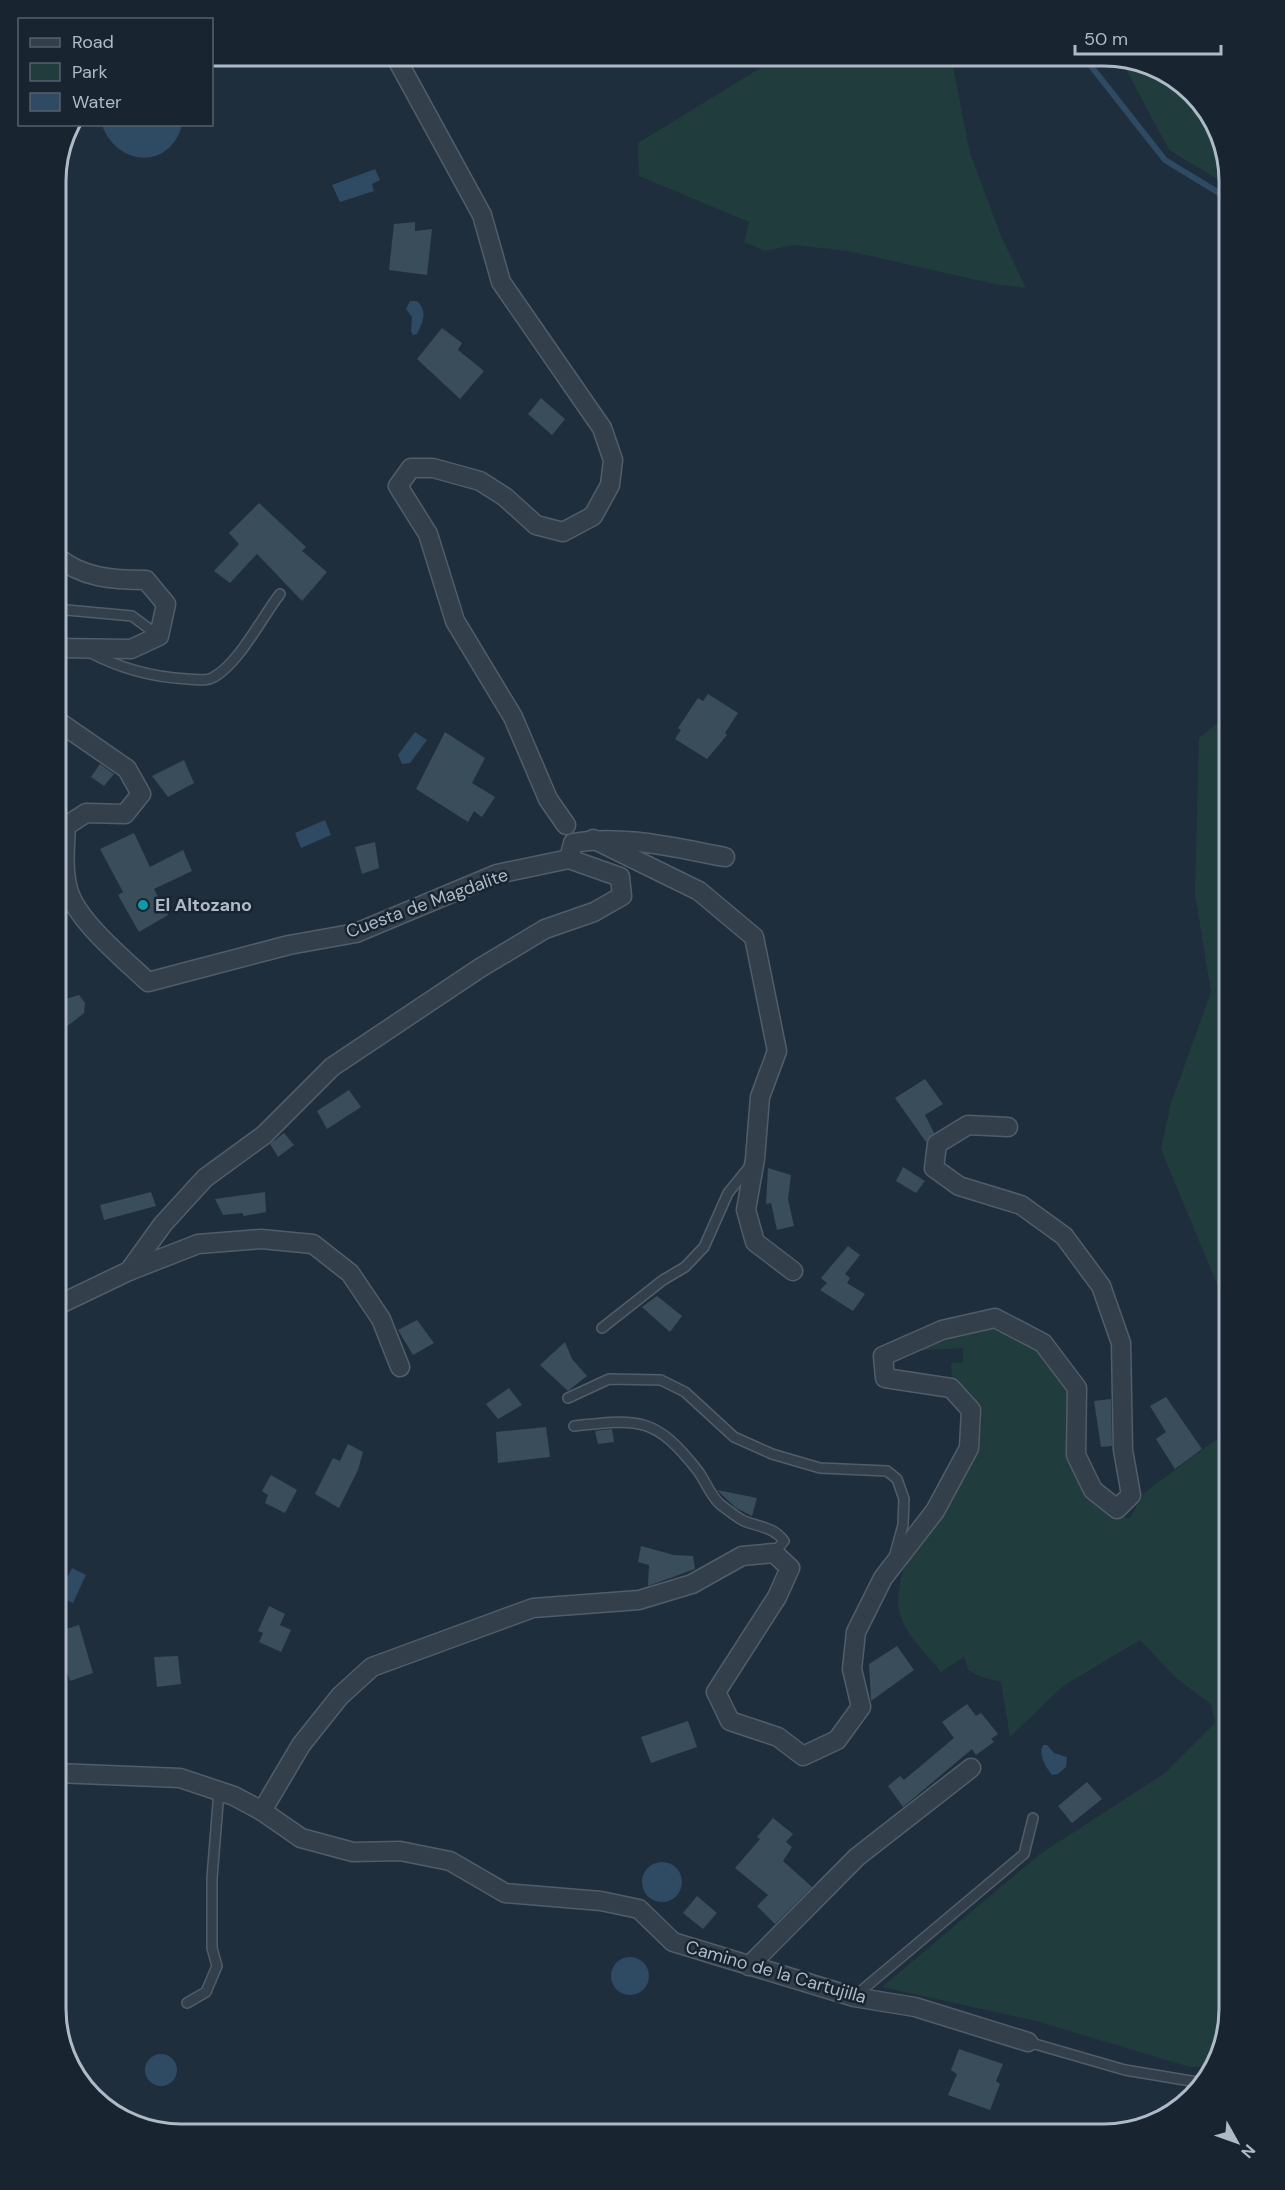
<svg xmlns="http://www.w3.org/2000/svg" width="1285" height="2190" font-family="'DM Sans',sans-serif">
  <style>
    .green { fill: #213c3d }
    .water { fill: #2f4a63 }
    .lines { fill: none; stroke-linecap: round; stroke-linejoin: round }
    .stream { stroke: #2f4a63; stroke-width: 6 }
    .building { fill: #3a4d5b }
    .lane-casing { stroke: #515d69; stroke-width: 12 }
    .street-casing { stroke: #515d69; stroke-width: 21 }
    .lane { stroke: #33404c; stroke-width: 9 }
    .street { stroke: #33404c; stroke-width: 18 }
    .culture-dot { fill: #0f9aa8; stroke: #182530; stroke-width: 2 }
    .labels { text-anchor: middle; stroke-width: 5; stroke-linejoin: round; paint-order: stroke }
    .street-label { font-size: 18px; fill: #aebac8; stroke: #182530 }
    .poi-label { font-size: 18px; font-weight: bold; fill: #aebac8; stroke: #182530; text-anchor: start }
    .rim { fill: none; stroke: #aebac8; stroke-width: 3 }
  </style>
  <rect width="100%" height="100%" fill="#1f2e3c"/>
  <g class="green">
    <polygon points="780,56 814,56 818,59 821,56 956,56 953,67 970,153 1001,236 1026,288 999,285 848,251 794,245 765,251 744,242 749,222 639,176 638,143"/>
    <polygon points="1120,58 1174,77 1217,126 1229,186 1169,150"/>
    <polygon points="1229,714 1229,1313 1161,1149 1171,1103 1211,992 1195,894 1199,738"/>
    <path d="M 998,1326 L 1039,1350 L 1071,1390 L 1086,1491 L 1110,1517 L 1130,1518 L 1144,1493 L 1229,1430 L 1229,2009 L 1212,2066 L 1190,2067 L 1036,2021 L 882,1987 L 1040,1854 L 1165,1773 L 1215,1723 L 1211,1704 L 1176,1678 L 1140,1640 L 1063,1686 L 1010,1737 L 1001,1682 L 981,1677 L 968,1670 L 964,1657 L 941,1672 C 924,1651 897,1628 898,1599 C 899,1591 900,1579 903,1571 C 923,1525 1033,1418 952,1381 L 951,1363 L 963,1362 L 963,1348 L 898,1352 L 934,1339 Z"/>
  </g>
  <g class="water">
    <path d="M 102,125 L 102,124 L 182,125 C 170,170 117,167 102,125 Z"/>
    <polygon points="375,169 380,180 372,184 374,191 340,202 332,185"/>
    <path d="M 410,301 L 417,301 C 428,312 423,322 417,334 L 413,335 L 411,331 L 412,317 L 406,309 Z"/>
    <polygon points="415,732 427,740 410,763 402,764 398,755"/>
    <polygon points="325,820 331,835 301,848 295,833"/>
    <polygon points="72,1568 86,1575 73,1603 58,1596"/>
    <path d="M 1043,1745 L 1047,1745 L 1054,1753 L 1067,1757 L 1066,1767 L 1058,1774 L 1052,1775 C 1046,1767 1038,1755 1043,1745 Z"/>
    <circle cx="662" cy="1882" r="20"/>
    <circle cx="630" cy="1976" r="19"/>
    <circle cx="161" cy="2070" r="16"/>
  </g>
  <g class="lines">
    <polyline class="stream" points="1083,56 1165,160 1229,199"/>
  </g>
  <g class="building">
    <polygon points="415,222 415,231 432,229 427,275 389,270 394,224"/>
    <polygon points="442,328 462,343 458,350 484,371 460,399 417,359"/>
    <polygon points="541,398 565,419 552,435 528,414"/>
    <polygon points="259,503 306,547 302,551 327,572 302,601 257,554 230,583 214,571 239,544 229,533"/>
    <polygon points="708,694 738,713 725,733 727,735 707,759 675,739 681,730 678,728 698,698 703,701"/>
    <polygon points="445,732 485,758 472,783 495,797 482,817 474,811 468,822 416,789"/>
    <polygon points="184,760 194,783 168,797 152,776"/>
    <polygon points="100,764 114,774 104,786 91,777"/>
    <polygon points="134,833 150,867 183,850 192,871 154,889 168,915 139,932 118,895 123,892 100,849"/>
    <polygon points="375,842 379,868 362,874 355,847"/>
    <polygon points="79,995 85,1003 84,1013 56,1035 56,1002"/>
    <polygon points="925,1079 943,1104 925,1115 934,1133 926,1142 895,1098"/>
    <polygon points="349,1090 361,1107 327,1129 317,1111"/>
    <polygon points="284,1133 294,1145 278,1157 270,1144"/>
    <polygon points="903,1167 925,1181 916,1193 896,1181"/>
    <polygon points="768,1168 791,1175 788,1199 794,1226 777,1230 771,1203 766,1204"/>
    <polygon points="151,1192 156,1206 104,1220 100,1205"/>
    <polygon points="265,1192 266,1212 244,1216 242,1213 223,1215 215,1199"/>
    <polygon points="848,1246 860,1255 845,1274 850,1278 847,1283 865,1294 853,1311 820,1290 827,1283 821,1278"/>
    <polygon points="657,1296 682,1316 670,1332 642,1307"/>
    <polygon points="417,1320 434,1343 413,1355 398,1330"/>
    <polygon points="565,1342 572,1359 587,1376 568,1391 540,1365"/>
    <polygon points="509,1388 522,1405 498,1419 486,1404"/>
    <polygon points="1166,1397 1202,1449 1175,1469 1156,1439 1166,1432 1150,1406"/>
    <polygon points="1111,1399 1112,1446 1101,1447 1094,1401"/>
    <polygon points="546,1427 550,1457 498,1463 496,1432"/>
    <polygon points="612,1429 614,1442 598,1444 595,1431"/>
    <polygon points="348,1444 363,1452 358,1470 339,1508 315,1494 333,1458 340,1461"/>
    <polygon points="271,1475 297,1490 285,1513 265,1503 268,1495 262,1491"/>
    <polygon points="717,1490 757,1498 752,1516 736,1508"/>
    <polygon points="641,1546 674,1555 693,1556 695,1569 648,1586 649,1565 638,1562"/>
    <polygon points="269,1606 285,1614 280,1625 291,1630 281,1652 259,1642 263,1633 258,1631"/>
    <polygon points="79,1625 93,1673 70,1681 56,1640 56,1632"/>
    <polygon points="897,1646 914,1670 871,1701 869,1664"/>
    <polygon points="178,1656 181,1684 157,1687 154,1657"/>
    <polygon points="967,1704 976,1716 981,1713 998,1734 991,1739 994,1742 976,1755 972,1749 903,1807 888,1786 900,1776 904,1780 954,1738 942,1722"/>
    <polygon points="688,1721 697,1747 651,1763 641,1737"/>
    <polygon points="1087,1782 1102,1799 1072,1823 1058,1806"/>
    <polygon points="773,1818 793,1834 786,1842 792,1847 783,1861 812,1887 775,1924 757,1906 768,1895 735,1868 760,1839 757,1837"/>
    <polygon points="697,1896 717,1913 703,1929 683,1913"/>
    <polygon points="959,2049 1003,2064 996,2081 1000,2084 990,2110 948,2095 957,2074 951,2070"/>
  </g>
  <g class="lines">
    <g class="lane-casing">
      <g id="lane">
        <polyline points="56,609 132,616 159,636"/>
        <path d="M 89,652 C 121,669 151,677 187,679 C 196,679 206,682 214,677 C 240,662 262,617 280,594"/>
        <polyline points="602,1328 663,1280 685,1267 704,1247 728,1193 750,1166"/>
        <polyline points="568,1398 609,1379 661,1380 685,1392 734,1437 772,1454 820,1468 887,1471 897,1479 904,1499 903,1525 895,1554"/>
        <path d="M 574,1426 C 639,1419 655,1416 698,1471 C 706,1482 711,1497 721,1505 C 728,1510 736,1517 744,1521 C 759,1527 774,1527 784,1541 L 774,1553"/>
        <polyline points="855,1996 1024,1854 1033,1818"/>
        <polyline points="187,2003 206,1992 217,1966 212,1948 212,1878 219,1791"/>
        <polyline points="1028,2042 1125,2070 1203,2083"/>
      </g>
    </g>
    <g class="street-casing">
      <g id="street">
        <polyline points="395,56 482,215 501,282 602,428 613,460 610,485 593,516 563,532 536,525 505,497 480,481 433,468 411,468 398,486 428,534 455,621 513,717 548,799 566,825"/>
        <path d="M 56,648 L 131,649 L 159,636 L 166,604 L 146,580 C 113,580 82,578 56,556"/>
        <polyline points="593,839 699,891 754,937 777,1051 760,1097 755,1159 746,1210 755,1242 793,1271"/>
        <path d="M 569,859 L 573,843 C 622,834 676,848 725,857"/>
        <polyline points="129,1271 198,1244 261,1239 313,1244 350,1273 381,1319 400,1367"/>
        <path d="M 56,1306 L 129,1271 L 163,1224 L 205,1178 L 264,1135 L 332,1067 L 480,968 L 545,929 L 594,912 L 622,896 L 620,877 L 569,859 L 497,874 L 356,933 L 289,945 L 148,982 C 126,961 81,924 70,895 C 62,875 65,847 66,826 L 86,813 L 125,814 L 141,794 L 127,769 L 56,720"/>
        <polyline points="56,1773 180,1778 234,1796 262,1811 301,1838 353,1852 400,1851 450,1861 505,1893 601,1901 639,1909 673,1942 854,1997 915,2007 1028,2042"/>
        <polyline points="262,1811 301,1745 340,1696 372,1667 533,1608 639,1600 692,1584 742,1556 774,1553 790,1568 777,1597 716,1692 730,1721 778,1737 803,1756 837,1740 861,1707 852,1669 856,1632 883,1578 935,1511 969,1448 971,1410 951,1388 885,1378 883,1356 942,1330 995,1318 1043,1343 1077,1388 1076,1455 1093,1490 1117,1509 1131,1495 1123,1450 1121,1343 1101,1286 1064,1236 1021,1205 959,1186 934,1168 937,1144 968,1125 1008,1127"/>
        <polyline points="749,1966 857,1857 971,1768"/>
      </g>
    </g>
    <use href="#lane" class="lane"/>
    <use href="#street" class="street"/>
  </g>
  <circle class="culture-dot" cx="143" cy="905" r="6"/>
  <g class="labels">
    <g class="street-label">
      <text transform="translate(427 903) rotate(-20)" y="6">Cuesta de Magdalite</text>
      <text transform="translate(776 1972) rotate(16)" y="6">Camino de la Cartujilla</text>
    </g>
    <g class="poi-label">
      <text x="155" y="911">El Altozano</text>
    </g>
  </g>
  <path d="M0 0H1285V2190H0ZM181 66H1104A115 115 0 0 1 1219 181V2009A115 115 0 0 1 1104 2124H181A115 115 0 0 1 66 2009V181A115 115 0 0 1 181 66Z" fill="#182530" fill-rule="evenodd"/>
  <path class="rim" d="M181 66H1104A115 115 0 0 1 1219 181V2009A115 115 0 0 1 1104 2124H181A115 115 0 0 1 66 2009V181A115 115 0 0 1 181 66Z"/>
  <rect x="18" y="18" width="195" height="108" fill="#182530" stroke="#54616d" stroke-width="1.5"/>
  <rect x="30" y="38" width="30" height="9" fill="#33404c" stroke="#54616d" stroke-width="1.5"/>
  <text x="72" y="48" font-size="18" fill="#aebac8">Road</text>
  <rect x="30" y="63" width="30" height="18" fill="#213c3d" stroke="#54616d" stroke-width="1.5"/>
  <text x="72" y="78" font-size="18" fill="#aebac8">Park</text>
  <rect x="30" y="93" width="30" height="18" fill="#2f4a63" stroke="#54616d" stroke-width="1.5"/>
  <text x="72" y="108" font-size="18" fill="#aebac8">Water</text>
  <g transform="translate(1237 2142) rotate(130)" stroke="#182530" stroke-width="4.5" paint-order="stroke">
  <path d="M0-4.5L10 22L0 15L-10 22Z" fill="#aebac8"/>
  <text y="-9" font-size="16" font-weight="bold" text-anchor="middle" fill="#aebac8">N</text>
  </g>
  <path d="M1075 45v9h146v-9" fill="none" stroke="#aebac8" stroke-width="3"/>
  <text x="1084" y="45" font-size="18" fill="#aebac8" stroke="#182530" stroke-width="4.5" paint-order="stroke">50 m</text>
</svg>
